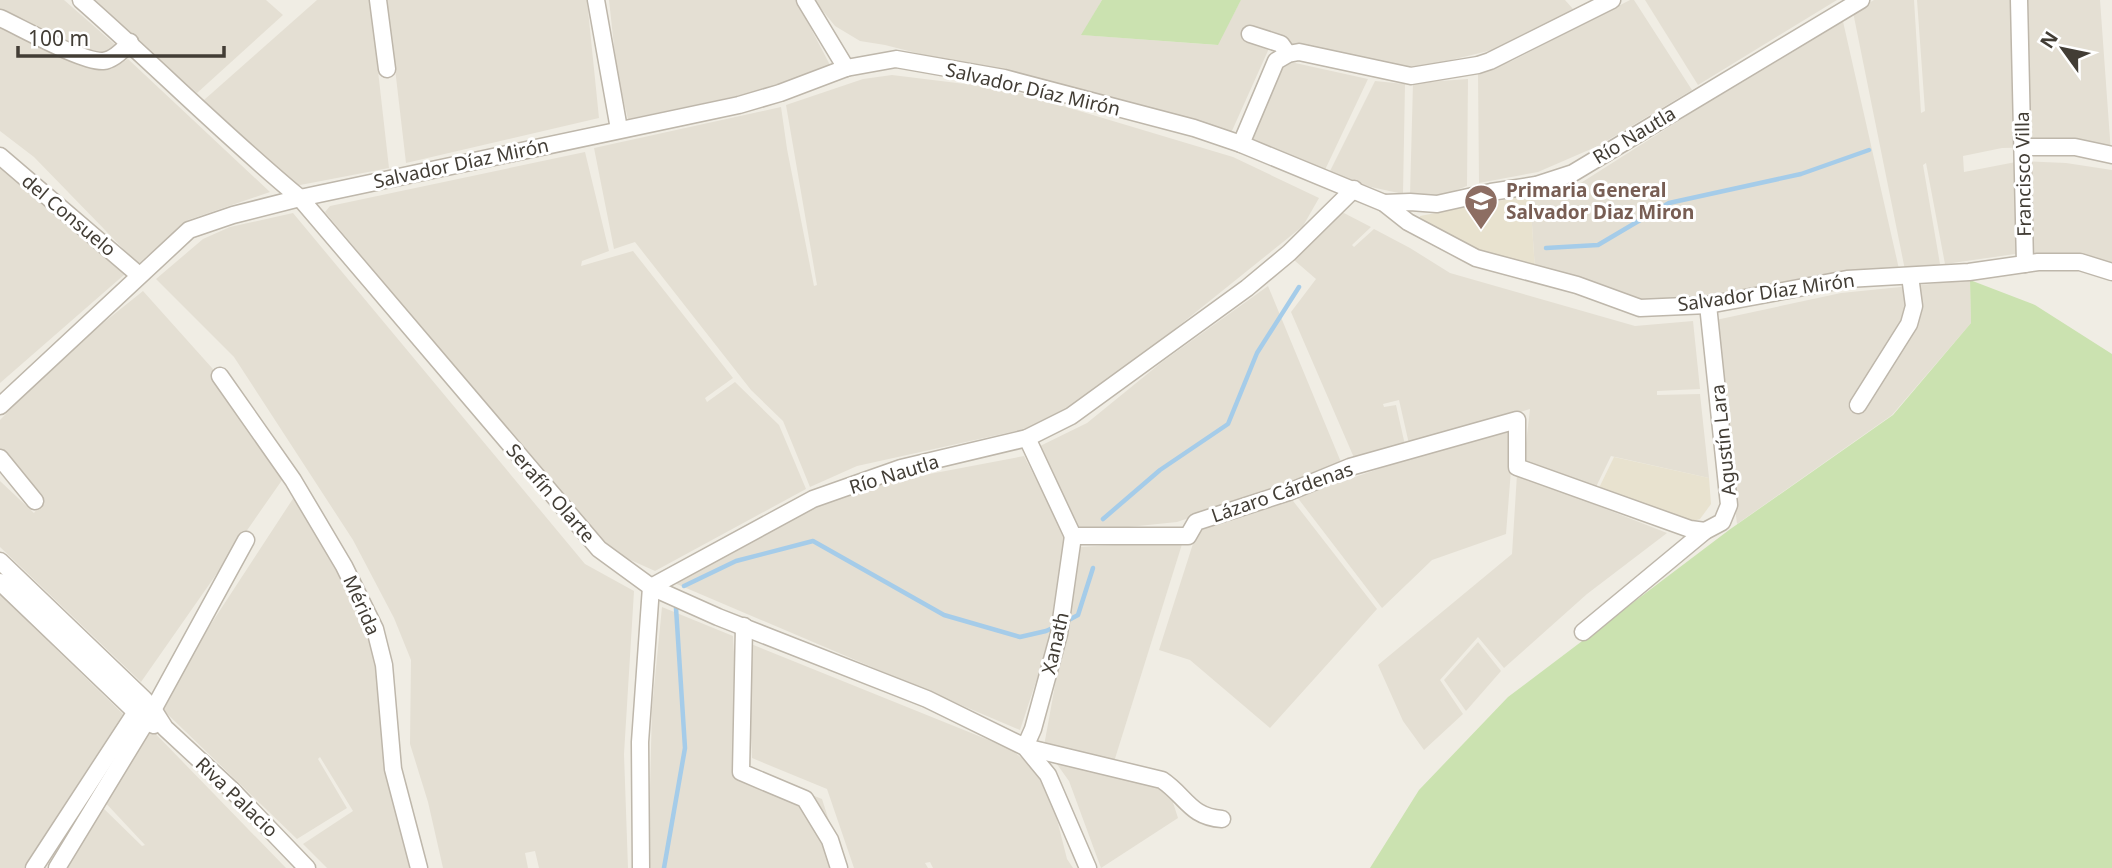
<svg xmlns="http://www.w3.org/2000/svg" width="2112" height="868" font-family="'Noto Sans',sans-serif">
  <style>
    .residential { fill: #e4dfd3 }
    .education { fill: #e8e2cf }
    .green { fill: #cbe2b0 }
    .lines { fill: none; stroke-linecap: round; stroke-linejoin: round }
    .stream { stroke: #a5cce9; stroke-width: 4.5 }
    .minor-casing { stroke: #beb7ab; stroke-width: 19 }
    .minor { stroke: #fff; stroke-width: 16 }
    .labels { text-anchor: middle; stroke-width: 6; stroke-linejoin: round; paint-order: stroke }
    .street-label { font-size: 19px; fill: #423d35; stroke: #fff }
    .education-label { font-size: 19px; font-weight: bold; fill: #785e54; stroke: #fff; text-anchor: start }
  </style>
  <rect width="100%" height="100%" fill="#f0ede4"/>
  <g class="residential">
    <polygon points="0,0 64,0 120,49 96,57 0,12"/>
    <polygon points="93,0 266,0 283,15 197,93"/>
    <polygon points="317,0 370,0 389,168 295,186 204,100"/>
    <polygon points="387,0 587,0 599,118 406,163"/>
    <polygon points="609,0 796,0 830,65 789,85 628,119 617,74"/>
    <polygon points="814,0 1102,0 1082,35 1217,45 1241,0 1565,0 1573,9 1513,45 1422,67 1373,68 1271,44 1231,133 885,45 860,41 835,26"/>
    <polygon points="1630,0 1634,0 1692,90 1598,146 1538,172 1479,183 1478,73 1512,61"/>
    <polygon points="1645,0 1837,0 1698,85"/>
    <polygon points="1874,0 1914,0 1921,113 1925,111 1917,0 2100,0 2111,153 2076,146 2002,148 1963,156 1964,172 2021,161 2066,163 2112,170 2112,270 2101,264 2064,253 2022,253 1945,264 1926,163 1923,165 1940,264 1905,270 1853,12"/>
    <polygon points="1842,17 1899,269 1802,278 1699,301 1643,302 1626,294 1535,270 1530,195 1576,186"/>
    <polygon points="0,24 91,68 111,69 128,59 270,192 188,220 138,264 34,157 0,131"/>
    <polygon points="1286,61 1368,79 1324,172 1244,141 1274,68"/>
    <polygon points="892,75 1006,89 1233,157 1319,198 1303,226 1069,414 1020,430 857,466 810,487 783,421 751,390 635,242 614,249 594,148 781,107 787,149 814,286 817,285 786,105 863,79"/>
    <polygon points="1468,79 1467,186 1441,196 1410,195 1413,83"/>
    <polygon points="1375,81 1405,84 1403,194 1371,187 1329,173"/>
    <polygon points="585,152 609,251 582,261 581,266 633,251 733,378 705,398 707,402 735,382 779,425 806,489 655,571 606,549 325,212 330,206"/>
    <polygon points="0,161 125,274 0,383"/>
    <polygon points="1342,212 1371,227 1352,245 1354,247 1374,229 1410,248 1450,273 1635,326 1693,321 1700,389 1657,391 1657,395 1700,394 1709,478 1611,456 1595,489 1524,461 1530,409 1409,444 1399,400 1383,404 1384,407 1396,405 1405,445 1355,460 1291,312 1316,279 1294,260"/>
    <polygon points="293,213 585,564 634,591 624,754 628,868 539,868 535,851 525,853 528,868 443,868 428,802 410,744 411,660 394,618 353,540 234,357 156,279 203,239 230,227"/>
    <polygon points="1970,280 1971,323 1892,415 1737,524 1711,321 1841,293"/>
    <polygon points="1268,286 1343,467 1177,522 1080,532 1038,447 1087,423 1162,362"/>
    <polygon points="143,291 212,368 287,473 141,682 0,547 0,481 34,513 44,500 0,454 0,420 62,356"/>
    <polygon points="1514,431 1506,534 1432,560 1382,608 1297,497 1442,447"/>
    <polygon points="1024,456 1068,541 1057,618 1020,730 672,582 841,493 903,479"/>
    <polygon points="1517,474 1667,533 1587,594 1504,668 1478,637 1440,680 1463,714 1424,750 1403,721 1378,665 1512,554"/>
    <polygon points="298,491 327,547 376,658 413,868 327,868 303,844 353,811 320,757 318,759 347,808 297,839 158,705"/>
    <polygon points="1290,497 1377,609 1270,728 1190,660 1159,650 1198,528"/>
    <polygon points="1183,541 1113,765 1167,784 1178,818 1101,868 1069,781 1044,746 1080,547"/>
    <polygon points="0,595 123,714 24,868 0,868"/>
    <polygon points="662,607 733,636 741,767 822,799 844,868 648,868 652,708"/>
    <polygon points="746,642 1011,749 1047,780 1067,859 1073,868 933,868 930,862 925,863 928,868 854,868 827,789 752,758"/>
    <polygon points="1478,642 1501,671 1466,711 1444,680"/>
    <polygon points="148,726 286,868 59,868 98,803 142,846 145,845 101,798"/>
  </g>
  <g class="education">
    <polygon points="1530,195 1535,270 1481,256 1420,226 1420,216"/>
    <polygon points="1614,457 1709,478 1711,504 1700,519 1683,524 1598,490"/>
  </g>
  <g class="green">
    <polygon points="1102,0 1241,0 1218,45 1081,35"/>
    <polygon points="1970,280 2035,305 2112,354 2112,868 1370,868 1419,790 1508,697 1729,530 1893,415 1971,323"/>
  </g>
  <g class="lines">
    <g class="stream">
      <polyline points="1546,248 1598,245 1669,203 1801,174 1869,150"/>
      <polyline points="1103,519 1160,470 1228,424 1257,353 1299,287"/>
      <polyline points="684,586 736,561 813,541 944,615 1020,637 1046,631 1057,626"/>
      <polyline points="1065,622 1078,615 1093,568"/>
      <polyline points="664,868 685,748 676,608"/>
    </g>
    <g class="minor-casing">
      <g id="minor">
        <path d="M 81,0 C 155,65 224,135 300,198 L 599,549 L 651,587 L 718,617 L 927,699 L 1025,747 L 1048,775 L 1088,868"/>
        <polyline points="378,0 387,69"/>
        <polyline points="596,0 619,129"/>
        <polyline points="805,0 846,68"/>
        <polyline points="2019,0 2025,264"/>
        <path d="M 0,18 C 22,28 82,62 103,61 C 114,60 124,49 130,42"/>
        <polyline points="1250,34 1281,44 1288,54"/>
        <polyline points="1241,144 1276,61 1288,54 1299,52 1411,76 1478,65 1490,61 1612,0"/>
        <polyline points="2023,147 2075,147 2112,155"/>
        <polyline points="0,156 139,275"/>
        <polyline points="1384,203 1410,202 1437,204 1491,192 1536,185 1573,173 1861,0"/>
        <polyline points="220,376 293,480 344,566 375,629 384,665 393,769 419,868"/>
        <polyline points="1858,405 1909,324 1914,306 1910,276"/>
        <polyline points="0,406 189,230 233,215 300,198 739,105 780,93 846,68 896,59 1004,78 1194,128 1241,144 1384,203 1408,222 1476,258 1577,285 1640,308 1708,305 1847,279 1969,272 2038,262 2080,262 2112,272"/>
        <polyline points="1027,438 1073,536 1188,536 1196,522 1289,492 1350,467 1517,420 1517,467 1690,529 1705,531"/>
        <polyline points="0,458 35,501"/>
        <path d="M 1073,536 L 1059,634 L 1033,729 L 1025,747 L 1162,780 C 1186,796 1190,817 1222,819"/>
        <polyline points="0,561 144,699 153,709 165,728 232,790 307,868"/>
        <polyline points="0,582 146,722 154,725"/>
        <polyline points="744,626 741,772 805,799 830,840 839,868"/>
        <polyline points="1583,632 1705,531 1722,522 1729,505 1708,305"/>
        <polyline points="34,868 141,704"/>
        <polyline points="57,868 153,710 246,540"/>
        <polyline points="641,868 640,742 651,587 813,499 901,468 1027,438 1071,416 1247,288 1289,253 1354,189"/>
      </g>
    </g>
    <use href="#minor" class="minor"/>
  </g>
  <defs>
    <g id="school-pin" transform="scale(1.75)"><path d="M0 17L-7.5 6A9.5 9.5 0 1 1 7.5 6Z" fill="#8d6e63" stroke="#fff"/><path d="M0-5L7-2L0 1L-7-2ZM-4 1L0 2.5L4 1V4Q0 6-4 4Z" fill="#fff"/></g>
  </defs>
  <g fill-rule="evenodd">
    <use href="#school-pin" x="1481" y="201"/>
  </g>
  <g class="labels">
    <g class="street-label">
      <text transform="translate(1033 89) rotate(13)" y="7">Salvador Díaz Mirón</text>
      <text transform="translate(1634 135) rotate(-31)" y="7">Río Nautla</text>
      <text transform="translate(461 163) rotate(-12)" y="7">Salvador Díaz Mirón</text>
      <text transform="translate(2023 174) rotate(-91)" y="7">Francisco Villa</text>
      <text transform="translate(69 215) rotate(40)" y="7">del Consuelo</text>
      <text transform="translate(1766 292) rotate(-8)" y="7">Salvador Díaz Mirón</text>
      <text transform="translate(1723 440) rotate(-96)" y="7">Agustín Lara</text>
      <text transform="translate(894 474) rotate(-17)" y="7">Río Nautla</text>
      <text transform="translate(1282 492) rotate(-19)" y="7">Lázaro Cárdenas</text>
      <text transform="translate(551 493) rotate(49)" y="7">Serafín Olarte</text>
      <text transform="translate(362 605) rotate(66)" y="7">Mérida</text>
      <text transform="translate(1055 643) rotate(-77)" y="7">Xanath</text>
      <text transform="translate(237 797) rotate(44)" y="7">Riva Palacio</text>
    </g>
    <g class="education-label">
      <text x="1506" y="197">Primaria General<tspan x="1506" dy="22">Salvador Diaz Miron</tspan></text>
    </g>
  </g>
  <g transform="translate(2063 49) rotate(303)" stroke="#ffffff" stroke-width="5" paint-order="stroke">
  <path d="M0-5L12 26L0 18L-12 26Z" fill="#423d35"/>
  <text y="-10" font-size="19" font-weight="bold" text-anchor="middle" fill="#423d35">N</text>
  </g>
  <path d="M18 46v10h206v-10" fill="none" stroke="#423d35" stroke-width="3.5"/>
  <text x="28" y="46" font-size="21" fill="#423d35" stroke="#ffffff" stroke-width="5" paint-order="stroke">100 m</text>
</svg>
